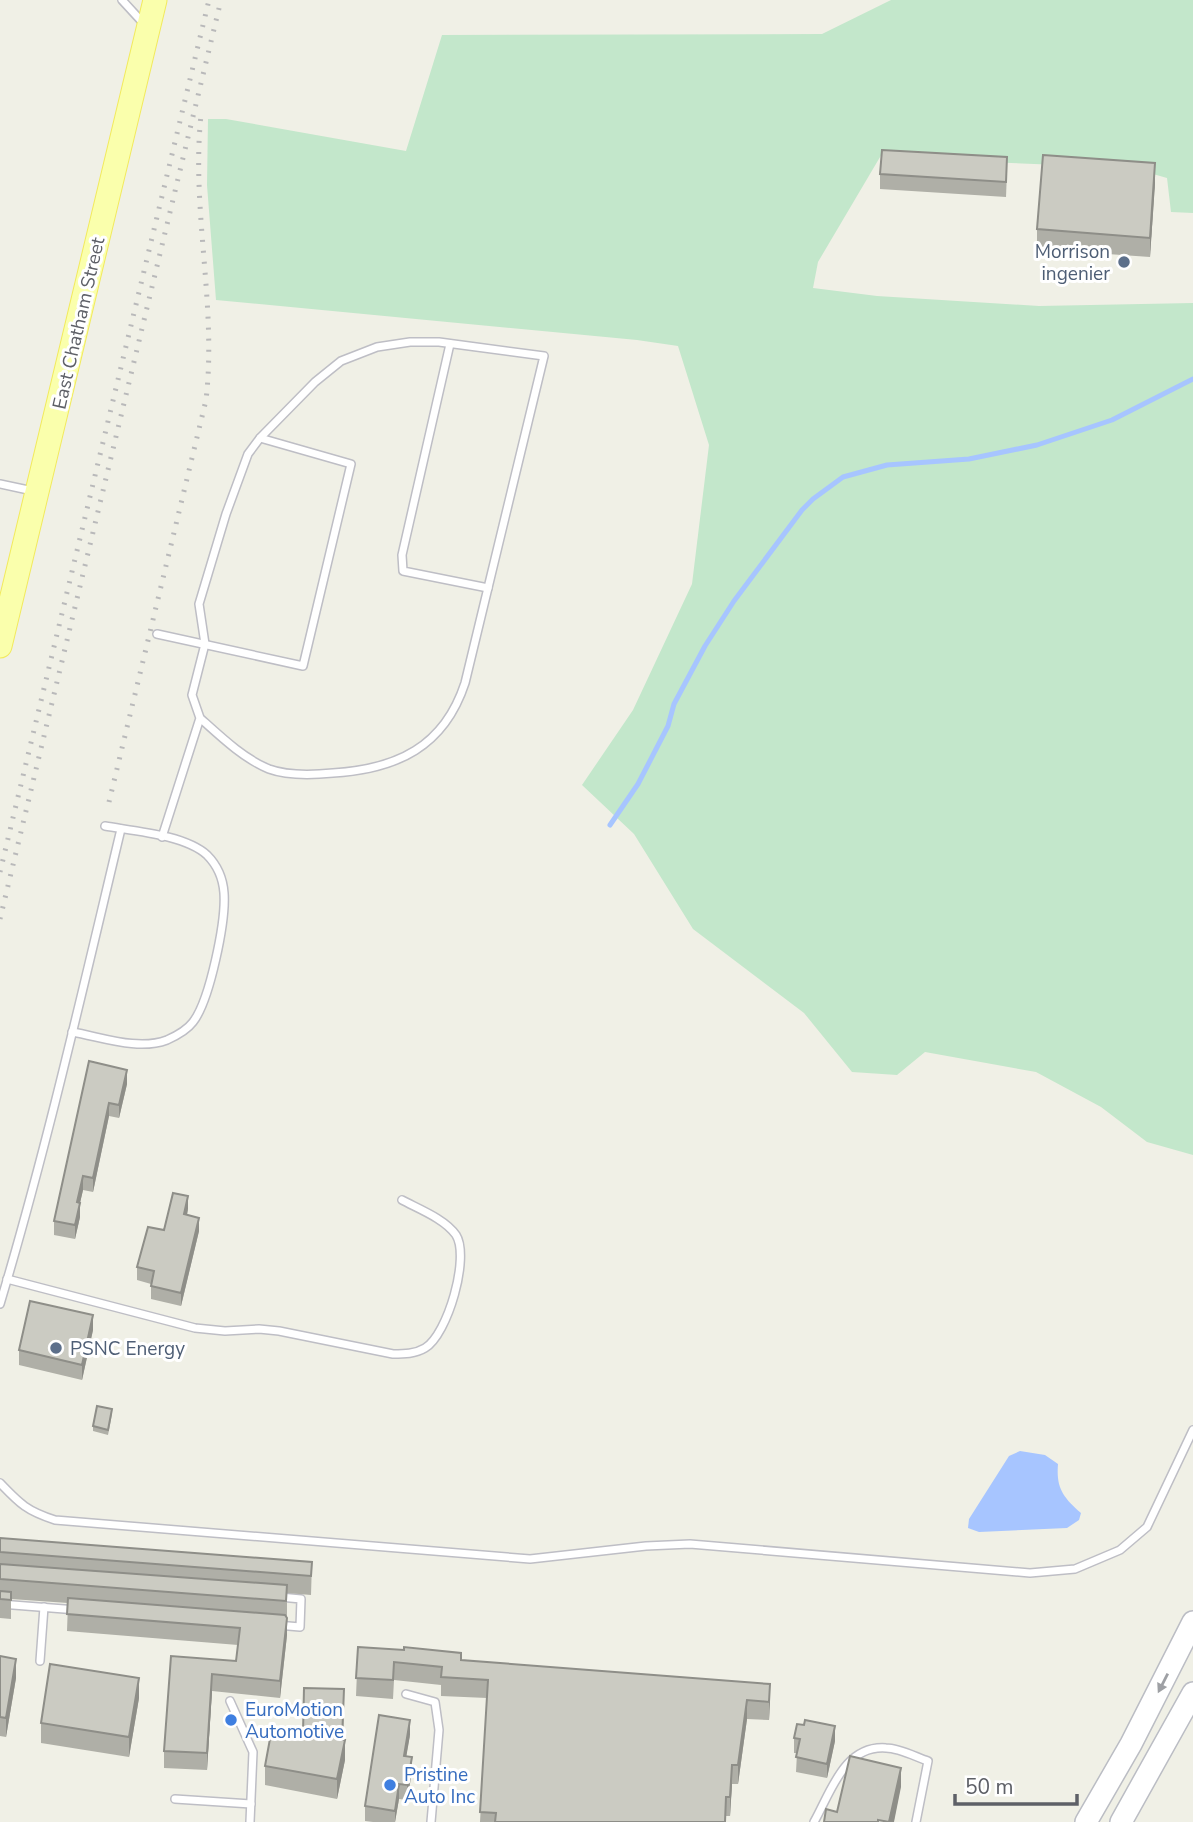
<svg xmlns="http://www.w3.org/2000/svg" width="1193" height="1822" font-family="'Nunito Sans',sans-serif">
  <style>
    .green { fill: #c3e7cb }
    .water { fill: #a7c5ff }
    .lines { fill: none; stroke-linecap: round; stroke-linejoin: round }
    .stream { stroke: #a7c5ff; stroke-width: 5 }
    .lane-casing { stroke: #bebec5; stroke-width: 10 }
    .secondary-casing { stroke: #bbbdc4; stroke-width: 24 }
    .primary-casing { stroke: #f2ea5d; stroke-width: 25 }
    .lane { stroke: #fff; stroke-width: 7 }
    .secondary { stroke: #fff; stroke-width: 21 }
    .primary { stroke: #faffac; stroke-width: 23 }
    .rail { stroke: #b9b9ba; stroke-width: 5; stroke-dasharray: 2 9; stroke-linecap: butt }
    .wall { fill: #afafa7 }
    .shaded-wall { fill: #8e8e88 }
    .building { fill: #cbcbc2; stroke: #8e8e88; stroke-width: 2 }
    .oneway { fill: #9ea0a4 }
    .service-dot { fill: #5c6f8a; stroke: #fff; stroke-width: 2.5 }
    .shop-dot { fill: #3f7fe0; stroke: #fff; stroke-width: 2.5 }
    .labels { text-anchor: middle; stroke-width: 6; stroke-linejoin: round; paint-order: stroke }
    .service-label { font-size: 19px; fill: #4e5e75; stroke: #fff; text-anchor: end }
    .street-label { font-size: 19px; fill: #5e6067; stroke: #fff }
    .shop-label { font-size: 19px; fill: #366cbe; stroke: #fff; text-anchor: start }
  </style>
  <rect width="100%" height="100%" fill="#f0f0e6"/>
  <polygon class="green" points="891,0 1193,0 1193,213 1171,212 1167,178 1132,168 986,162 883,152 818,262 813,288 877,296 1039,306 1193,303 1193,1155 1147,1142 1101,1107 1036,1072 925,1052 897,1075 852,1072 804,1013 693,929 634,834 582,785 633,710 692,584 709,445 678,346 637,340 216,300 207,185 208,119 226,119 406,151 442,35 822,34"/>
  <path class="water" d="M 1020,1451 L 1045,1455 L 1058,1464 C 1056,1488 1063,1497 1081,1513 L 1079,1520 L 1067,1528 L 979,1532 L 968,1528 L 969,1519 L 1009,1456 Z"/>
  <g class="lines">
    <polyline class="stream" points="610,825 638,784 668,726 674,704 705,646 734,601 802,510 813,499 843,477 887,465 969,459 1037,445 1112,420 1193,379"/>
    <g class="lane-casing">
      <g id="lane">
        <polyline points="122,0 145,25"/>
        <polyline points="450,344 402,555 403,571 488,588"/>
        <polyline points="0,484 33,491"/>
        <polyline points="157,634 303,666 351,464 260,438"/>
        <path d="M 162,837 L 200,718 L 192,695 L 205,644 L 199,604 L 226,514 L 248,454 L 260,438 L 315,382 L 341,361 L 377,347 L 410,342 L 439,342 L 544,356 L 465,683 C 444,747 397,769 333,773 C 313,775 288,776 269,769 C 244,759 220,736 200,718"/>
        <path d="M 72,1032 C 102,1037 138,1051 167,1040 C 176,1036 187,1030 193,1022 C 210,1000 226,921 224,893 C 223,879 217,865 207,855 C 185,835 134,831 105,826"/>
        <path d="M 7,1279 L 195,1328 L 225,1331 L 259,1329 L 279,1331 L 393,1354 C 404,1354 415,1354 425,1348 C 448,1334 470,1257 456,1235 C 445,1219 419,1209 402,1200"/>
        <path d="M 0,1304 C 47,1147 83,988 121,829"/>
        <path d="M 0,1483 C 20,1504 27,1511 55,1520 L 530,1559 L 646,1546 L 690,1544 L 1030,1573 L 1075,1569 L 1120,1550 L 1147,1527 L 1193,1430"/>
        <polyline points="0,1604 77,1610"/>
        <polyline points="277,1625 300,1627 301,1599 280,1597"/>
        <polyline points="40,1661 44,1607"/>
        <polyline points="406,1694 435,1702 439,1730 431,1822"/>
        <polyline points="230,1701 253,1752 250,1822"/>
        <polyline points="175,1799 251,1804"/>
        <path d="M 814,1822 C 831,1792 844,1745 886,1748 C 899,1748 916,1757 928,1761 L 916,1822"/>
      </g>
    </g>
    <g class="secondary-casing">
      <g id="secondary">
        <polyline points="1086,1822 1131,1744 1193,1622"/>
        <polyline points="1121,1822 1193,1693"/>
      </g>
    </g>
    <g class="primary-casing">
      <polyline id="primary" points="0,646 155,0"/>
    </g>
    <use href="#lane" class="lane"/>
    <use href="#secondary" class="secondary"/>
    <use href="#primary" class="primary"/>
    <g class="rail">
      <path d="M 109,802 L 206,400 C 217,305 191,210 201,115"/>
      <polyline points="0,872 209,0"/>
      <polyline points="0,919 221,0"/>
    </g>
  </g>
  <g class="wall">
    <polygon points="1007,172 1006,197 880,189 880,174"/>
    <polygon points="1155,183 1150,257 1037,249 1037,229"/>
    <polygon points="89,1061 127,1084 119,1118 109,1116 93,1192 83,1190 80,1203 80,1217 75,1239 54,1235 54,1221"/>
    <polygon points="188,1209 187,1215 199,1231 181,1306 151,1299 151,1284 137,1280 137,1267 164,1230"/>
    <polygon points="93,1330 82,1380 19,1365 19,1350"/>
    <polygon points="112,1414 108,1435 93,1431 93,1426"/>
    <polygon points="0,1538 312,1562 311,1595 287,1593 287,1635 280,1698 212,1691 207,1770 164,1768 164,1751 171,1656 236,1661 238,1645 67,1631 68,1603 11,1599 11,1619 0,1618"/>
    <polygon points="358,1647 461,1660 770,1684 769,1720 747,1719 738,1784 732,1784 730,1816 726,1816 726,1822 480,1822 487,1698 441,1696 441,1685 394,1680 393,1699 356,1696"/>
    <polygon points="0,1656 16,1678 6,1737 0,1736"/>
    <polygon points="139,1698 129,1757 41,1743 41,1723"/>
    <polygon points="344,1709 343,1740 345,1760 337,1799 265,1785 265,1766 303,1733"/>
    <polygon points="410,1735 406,1756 412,1772 407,1800 399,1799 395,1822 373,1822 365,1821 365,1806"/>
    <polygon points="794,1738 835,1741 827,1778 796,1772 797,1753 794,1753"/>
  </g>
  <g class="shaded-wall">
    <polygon points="1155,163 1155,183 1150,257 1150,238"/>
    <polygon points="127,1070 127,1084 119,1118 119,1105"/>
    <polygon points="109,1103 109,1116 93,1192 93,1178"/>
    <polygon points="83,1176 83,1190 77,1216 77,1202"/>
    <polygon points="188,1196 188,1209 184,1228 184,1214"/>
    <polygon points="80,1203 80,1217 75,1239 75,1225"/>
    <polygon points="199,1218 199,1231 181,1306 181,1293"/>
    <polygon points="93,1315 93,1330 82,1380 82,1365"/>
    <polygon points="287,1618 287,1635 280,1698 280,1681"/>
    <polygon points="16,1659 16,1678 6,1737 6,1718"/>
    <polygon points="212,1674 212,1691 207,1770 207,1753"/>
    <polygon points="139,1678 139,1698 129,1757 129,1737"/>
    <polygon points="770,1684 770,1703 769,1720 769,1702"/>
    <polygon points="344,1689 342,1752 345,1740 345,1760 337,1799 337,1779"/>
    <polygon points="747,1700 747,1719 738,1784 738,1765"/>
    <polygon points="410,1720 410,1735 404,1770 404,1756"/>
    <polygon points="835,1726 835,1741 827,1778 827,1764"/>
    <polygon points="412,1757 412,1772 407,1800 407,1785"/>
    <polygon points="732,1765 732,1784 730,1816 730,1797"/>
    <polygon points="901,1768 901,1787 894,1822 889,1822"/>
    <polygon points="399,1784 399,1799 395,1822 395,1811"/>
  </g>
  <g class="building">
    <polygon points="882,150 1007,157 1006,182 880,174"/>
    <polygon points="1043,155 1155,163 1150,238 1037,229"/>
    <polygon points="89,1061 127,1070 119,1105 109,1103 93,1178 83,1176 77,1202 80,1203 75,1225 54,1221"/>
    <polygon points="173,1193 188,1196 184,1214 199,1218 181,1293 151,1286 154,1271 137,1267 148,1227 164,1230"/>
    <polygon points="30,1301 93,1315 82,1365 19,1350"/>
    <polygon points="97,1406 112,1409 108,1430 93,1426"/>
    <polygon points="0,1538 312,1562 311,1576 0,1552"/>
    <polygon points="0,1564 287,1585 286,1601 0,1579"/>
    <polygon points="0,1591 11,1592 11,1600 0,1599"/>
    <polygon points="68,1598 285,1615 287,1618 280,1681 212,1674 207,1753 164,1751 171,1656 236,1661 240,1628 67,1614"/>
    <polygon points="358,1647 404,1650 404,1647 461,1653 461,1660 770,1684 769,1702 747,1700 738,1765 732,1765 730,1797 726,1797 725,1822 495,1822 496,1813 480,1812 488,1680 441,1677 442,1667 394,1662 393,1680 356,1678"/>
    <polygon points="0,1656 16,1659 6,1718 0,1717"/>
    <polygon points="50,1664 139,1678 129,1737 41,1723"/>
    <polygon points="304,1688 344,1689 342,1740 345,1740 337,1779 265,1766 272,1728 303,1733"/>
    <polygon points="379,1715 410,1720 404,1756 412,1757 407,1785 399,1784 395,1811 365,1806"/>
    <polygon points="805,1720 835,1726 827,1764 796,1757 800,1739 794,1738 797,1724 804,1725"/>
    <polygon points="850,1756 901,1768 889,1822 878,1820 878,1822 824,1822 826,1809 837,1812"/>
  </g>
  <defs><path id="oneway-solid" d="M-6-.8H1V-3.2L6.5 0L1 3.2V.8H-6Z" transform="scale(1.75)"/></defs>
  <use class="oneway" href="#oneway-solid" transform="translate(1163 1683) rotate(117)"/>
  <g class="service-dot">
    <circle cx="1124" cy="262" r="7"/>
    <circle cx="56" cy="1348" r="7"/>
  </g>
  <g class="shop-dot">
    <circle cx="231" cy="1720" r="7"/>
    <circle cx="390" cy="1785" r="7"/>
  </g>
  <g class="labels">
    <g class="service-label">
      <text x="1110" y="258">Morrison<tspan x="1110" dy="22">ingenier</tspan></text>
      <text x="70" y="1355" text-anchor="start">PSNC Energy</text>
    </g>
    <g class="street-label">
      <text transform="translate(78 323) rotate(-77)" y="7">East Chatham Street</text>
    </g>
    <g class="shop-label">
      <text x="245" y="1716">EuroMotion<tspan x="245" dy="22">Automotive</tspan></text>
      <text x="404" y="1781">Pristine<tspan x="404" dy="22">Auto Inc</tspan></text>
    </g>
  </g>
  <path d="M955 1794v10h122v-10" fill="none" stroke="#5e6067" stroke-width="3.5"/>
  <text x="965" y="1794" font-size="21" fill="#5e6067" stroke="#ffffff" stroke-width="5" paint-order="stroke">50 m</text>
</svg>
